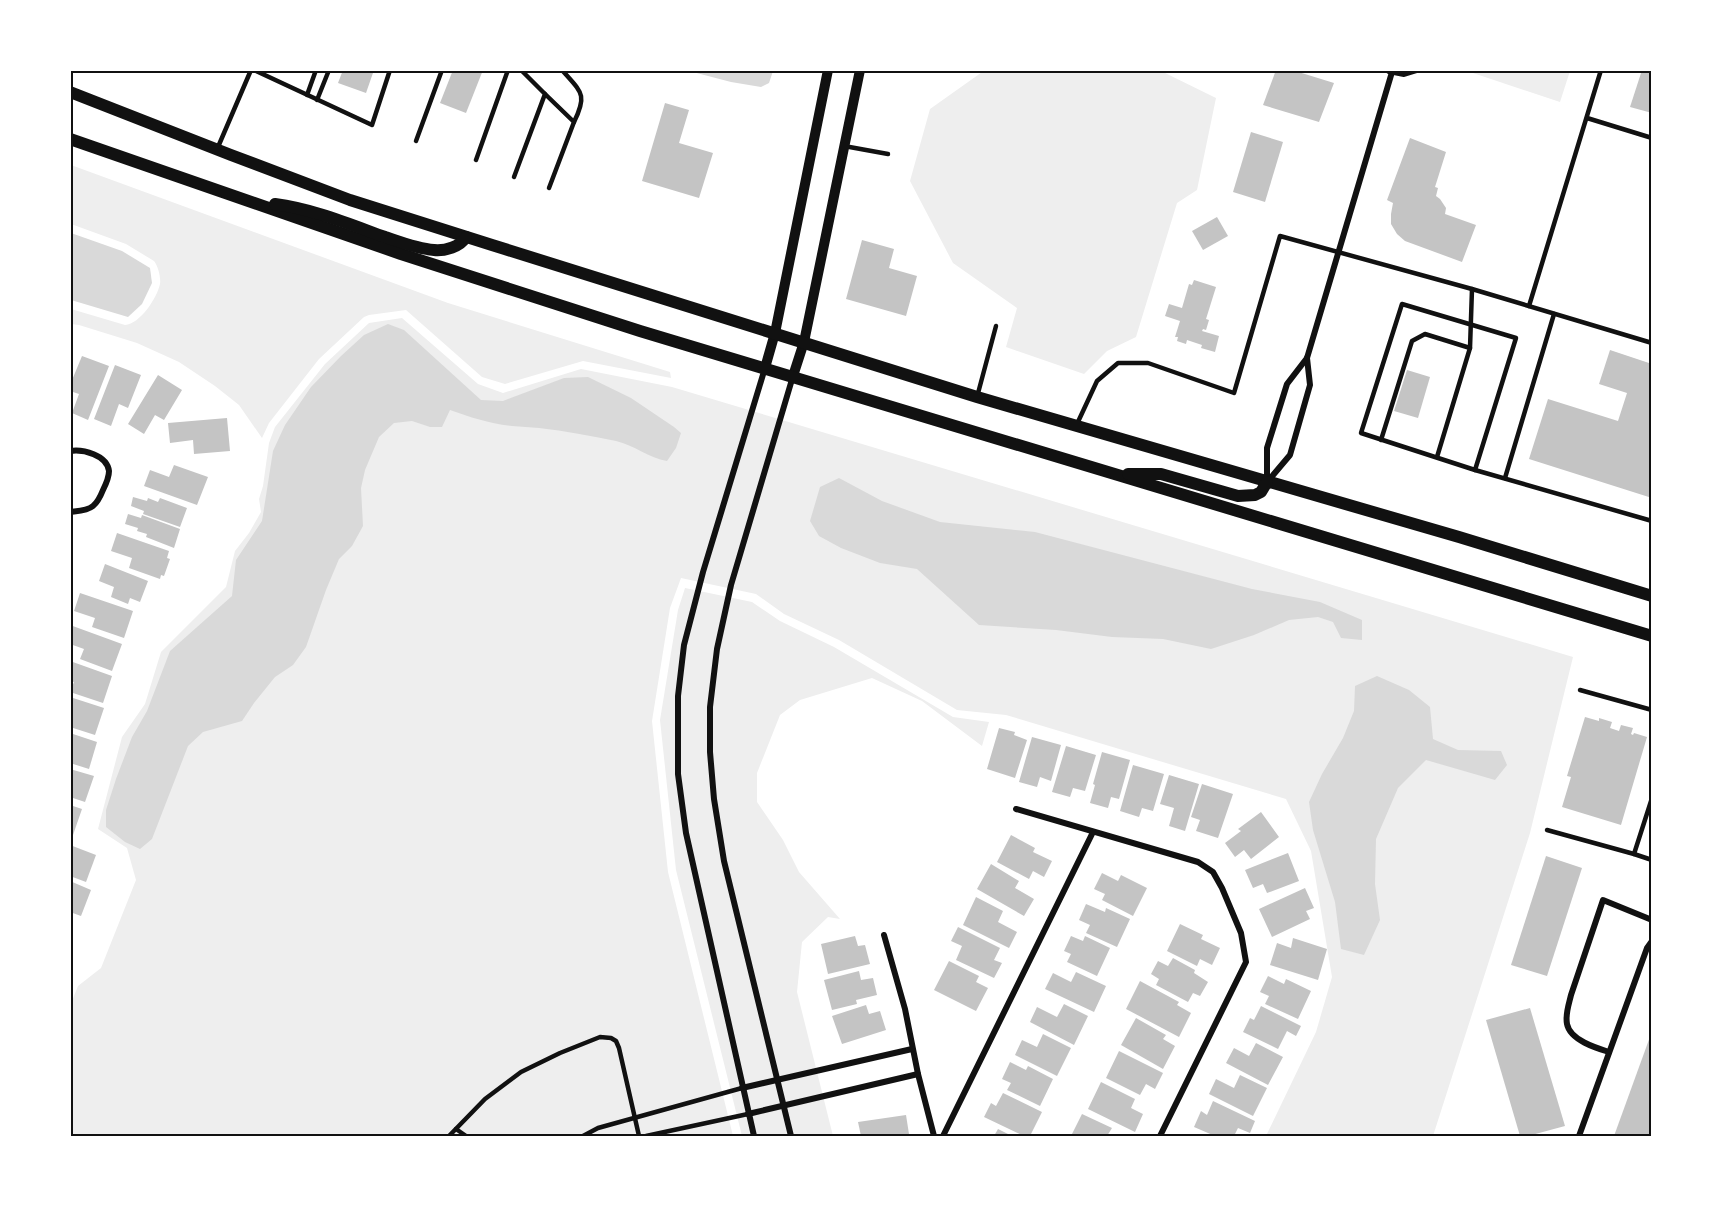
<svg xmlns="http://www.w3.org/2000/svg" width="1722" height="1207" font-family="'Alegreya Sans',sans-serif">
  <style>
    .green { fill: #eee }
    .water { fill: #d9d9d9 }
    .building { fill: #c4c4c4 }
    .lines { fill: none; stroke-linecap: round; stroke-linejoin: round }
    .service { stroke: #111; stroke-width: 4.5 }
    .minor { stroke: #111; stroke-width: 6 }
    .tertiary { stroke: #111; stroke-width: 10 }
    .secondary { stroke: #111; stroke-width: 12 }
    .neatline { fill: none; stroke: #111; stroke-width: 2 }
  </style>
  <rect width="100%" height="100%" fill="#fff"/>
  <g class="green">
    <polygon points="985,70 1161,71 1216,98 1197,190 1177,203 1136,337 1107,351 1084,374 1006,347 1017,308 953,263 910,181 930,109"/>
    <polygon points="1467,71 1570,71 1560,102"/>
    <path d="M 71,165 L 448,303 L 670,372 L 671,378 L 583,361 L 505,384 L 482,377 L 406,310 L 369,315 L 364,317 L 319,359 L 269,423 L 262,438 L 239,405 L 215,386 L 179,362 L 137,343 L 79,325 L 71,324 L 71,309 L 125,325 C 140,324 157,298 160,284 C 161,277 158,266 154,261 L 126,244 L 71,224 Z"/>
    <polygon points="402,318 478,384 503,393 581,369 672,387 1573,657 1530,833 1433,1136 1266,1136 1316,1032 1332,977 1311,851 1286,799 1006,715 957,710 839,640 784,614 756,594 681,578 670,608 652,721 668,872 733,1136 71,1136 70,1006 78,986 101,968 136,880 127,848 98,829 122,737 145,704 161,652 226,587 235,551 249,533 261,512 259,499 263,486 269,443 275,427 325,364 369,323"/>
    <polygon points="685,588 752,602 780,621 834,647 953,717 989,722 982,746 922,701 872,678 800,700 780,715 757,773 757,802 783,840 799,872 840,919 828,917 802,942 797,992 833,1136 742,1136 676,870 660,720 678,610"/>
  </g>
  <g class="water">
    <polygon points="615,71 773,71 769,83 761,87 731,82 689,71"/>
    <polygon points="71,233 122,251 150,268 152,283 142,304 128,317 71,300"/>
    <path d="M 388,324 L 404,330 L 481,400 L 503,401 L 564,378 L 588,377 L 631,398 L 674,427 L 681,433 L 676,448 L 667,461 C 649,458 634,445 616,441 C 591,436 565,431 539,428 C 530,427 521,427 512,426 C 490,424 470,417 450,410 L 442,427 L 430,427 L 412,421 L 394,423 L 379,437 L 365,470 L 361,488 L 363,526 L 352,546 L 339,559 L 326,590 L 306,647 L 293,665 L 275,677 L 254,703 L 242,721 L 203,732 L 188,746 L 152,839 L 140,849 L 125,842 L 106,827 L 106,810 L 116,779 L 132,737 L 147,711 L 170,651 L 232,596 L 236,560 L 262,521 L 273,451 L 285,425 L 311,387 L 341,356 L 364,335 Z"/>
    <polygon points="839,478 882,501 940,522 1035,532 1252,589 1320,602 1362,620 1362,640 1341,638 1333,622 1318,617 1289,620 1254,635 1211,649 1163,639 1112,637 1056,630 979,625 917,569 880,563 841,548 819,536 810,521 820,487"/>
    <polygon points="1377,676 1409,690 1430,707 1433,739 1458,750 1501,751 1507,765 1495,780 1426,760 1398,788 1376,839 1375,884 1380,920 1364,955 1341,949 1335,902 1313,830 1309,802 1322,774 1343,738 1354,711 1355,686"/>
  </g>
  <g class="building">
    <polygon points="343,70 374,70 366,93 338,83"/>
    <polygon points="453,70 483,70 466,113 440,103"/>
    <polygon points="1276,70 1292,70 1334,83 1319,122 1263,105"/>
    <polygon points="1642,70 1652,70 1652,113 1630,107"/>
    <polygon points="665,103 689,110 679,143 713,153 699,198 642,181"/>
    <polygon points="1251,132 1283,142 1265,202 1233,192"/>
    <polygon points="1410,138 1446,152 1435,187 1438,188 1436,196 1440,199 1446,208 1445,214 1476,225 1462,262 1405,241 1397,234 1391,224 1391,214 1393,203 1387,200"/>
    <polygon points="1217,217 1228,236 1203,250 1192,231"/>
    <polygon points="862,240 894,249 889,268 917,276 906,316 846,299"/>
    <polygon points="1194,280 1216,287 1206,319 1209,320 1206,330 1203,329 1202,331 1219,336 1215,352 1201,348 1202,345 1187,340 1186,344 1177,341 1178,337 1175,337 1180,321 1165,316 1169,304 1182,308 1189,284 1192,285"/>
    <polygon points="1610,350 1652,364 1652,498 1529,459 1548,399 1618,421 1627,393 1599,384"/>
    <polygon points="82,356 109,366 88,420 72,413 79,394 70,391 70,385"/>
    <polygon points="115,365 141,375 128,408 119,404 111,426 94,419"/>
    <polygon points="1407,370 1430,377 1418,418 1394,411"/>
    <polygon points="158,375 182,390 164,420 155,415 144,434 128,424"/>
    <polygon points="227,418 230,451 194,454 193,440 170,443 168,423"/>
    <polygon points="174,465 208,477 197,505 144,486 150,470 169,477"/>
    <polygon points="133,497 147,501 148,498 158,502 160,498 187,508 180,527 143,514 144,511 131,506"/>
    <polygon points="128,514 141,518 142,515 180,529 174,548 146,537 147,534 137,531 138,528 125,524"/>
    <polygon points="117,533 169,551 167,558 170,559 164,576 161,575 160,579 129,568 132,558 111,551"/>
    <polygon points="105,564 148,581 140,602 130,598 128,604 111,597 114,587 99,581"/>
    <polygon points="80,593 133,611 124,638 92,627 95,618 74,611"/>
    <polygon points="70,625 122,644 112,671 80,659 84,649 70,644"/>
    <polygon points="70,661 112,676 103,703 70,692 74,682 70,681"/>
    <polygon points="70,697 104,708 95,735 70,727"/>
    <polygon points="1585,717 1599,721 1599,718 1612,722 1610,728 1619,731 1621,725 1633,728 1631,734 1633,735 1634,733 1647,737 1621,825 1562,807 1571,777 1567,776"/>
    <polygon points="999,728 1015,732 1014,735 1027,740 1015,778 987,769"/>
    <polygon points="70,733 97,742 89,769 70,763"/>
    <polygon points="1032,737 1061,745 1051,781 1040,777 1037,787 1019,782"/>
    <polygon points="1066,746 1096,755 1085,791 1073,788 1070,797 1052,792"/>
    <polygon points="1102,752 1130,760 1119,799 1111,797 1108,808 1090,803 1095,785 1093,784"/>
    <polygon points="1133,765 1164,774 1153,811 1142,808 1139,817 1120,811"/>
    <polygon points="70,769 94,776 85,802 70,797"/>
    <polygon points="1169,775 1199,784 1185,831 1169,826 1174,808 1160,804"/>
    <polygon points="1202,784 1233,794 1218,838 1196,831 1200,820 1191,817"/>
    <polygon points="70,805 82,809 73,835 70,834"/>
    <polygon points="1261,812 1279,837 1251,859 1244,850 1235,857 1225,843 1241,831 1238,829"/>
    <polygon points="1011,835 1035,848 1033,852 1052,861 1044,877 1033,871 1029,879 997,862"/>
    <polygon points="70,845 96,855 86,882 70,876"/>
    <polygon points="1288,853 1299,881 1267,893 1263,884 1253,888 1245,870"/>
    <polygon points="1546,856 1582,868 1547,976 1511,965"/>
    <polygon points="991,864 1019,881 1015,888 1034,899 1024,916 977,889"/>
    <polygon points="1102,873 1118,881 1121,875 1147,888 1133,916 1102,900 1105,894 1094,889"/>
    <polygon points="70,881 91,890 81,916 70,912"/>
    <polygon points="1305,888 1314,908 1306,911 1310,919 1272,937 1259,909"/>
    <polygon points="976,897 1003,911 998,922 1017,932 1009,948 963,925"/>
    <polygon points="1086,904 1105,912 1106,908 1130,919 1117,947 1086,933 1090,925 1079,920"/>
    <polygon points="1180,924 1203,935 1201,939 1220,948 1212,965 1200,959 1197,966 1167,951"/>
    <polygon points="958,927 1000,948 994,960 1002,963 994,978 956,960 962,946 951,941"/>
    <polygon points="855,936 858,946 865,945 870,964 828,974 821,944"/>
    <polygon points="1071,936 1083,941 1085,936 1110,948 1097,976 1067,962 1071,954 1064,951"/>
    <polygon points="1293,938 1327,949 1318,980 1270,965 1277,943 1291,948"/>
    <polygon points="1173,958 1195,970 1194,973 1208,982 1200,996 1193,993 1188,1002 1156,985 1159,979 1151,974 1158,961 1168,966"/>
    <polygon points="949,961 979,976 976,982 988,988 976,1011 934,990"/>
    <polygon points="859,971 861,980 873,978 877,995 856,1000 857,1004 832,1010 824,980"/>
    <polygon points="1076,972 1106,986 1094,1012 1045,989 1053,973 1071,982"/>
    <polygon points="1268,976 1284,984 1286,979 1311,991 1298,1019 1265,1004 1269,996 1260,992"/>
    <polygon points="1140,981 1179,1002 1177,1005 1191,1013 1179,1037 1126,1009"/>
    <polygon points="1064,1004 1088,1016 1074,1045 1030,1022 1037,1007 1057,1017"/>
    <polygon points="866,1005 869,1014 880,1011 886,1030 842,1044 832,1016"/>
    <polygon points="1261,1006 1301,1026 1296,1036 1287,1031 1278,1049 1243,1032 1250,1018 1254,1020"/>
    <polygon points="1530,1008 1565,1126 1528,1136 1520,1136 1486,1020"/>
    <polygon points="1136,1018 1166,1035 1163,1039 1175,1046 1163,1069 1121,1045"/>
    <polygon points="1043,1034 1071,1048 1057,1076 1015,1055 1022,1040 1037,1047"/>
    <polygon points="1651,1034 1652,1136 1614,1136"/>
    <polygon points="1256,1043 1283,1057 1268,1085 1226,1063 1234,1048 1249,1056"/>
    <polygon points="1119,1051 1163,1073 1155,1089 1146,1084 1140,1095 1106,1078"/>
    <polygon points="1010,1062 1026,1070 1028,1066 1053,1079 1040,1106 1007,1090 1011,1083 1002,1079"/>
    <polygon points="1240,1075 1267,1088 1253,1116 1209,1094 1216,1079 1234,1088"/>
    <polygon points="1101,1082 1135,1099 1131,1108 1143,1114 1135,1132 1088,1109"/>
    <polygon points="1003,1093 1042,1112 1030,1136 1024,1136 984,1117 991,1103 996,1106"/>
    <polygon points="1213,1101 1255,1121 1250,1133 1238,1128 1234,1136 1215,1136 1194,1127 1201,1111 1207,1115"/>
    <polygon points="1082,1114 1112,1128 1107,1136 1071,1136"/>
    <polygon points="906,1115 909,1134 898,1136 861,1136 858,1122"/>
    <polygon points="998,1129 1012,1136 994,1136"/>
  </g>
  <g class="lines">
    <g class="service">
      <polyline points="254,70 372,125 390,70"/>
      <path d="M 562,70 C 581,92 588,94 574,122"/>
      <polyline points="545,94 574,122 549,188"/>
      <polyline points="307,95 316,70"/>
      <polyline points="317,100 329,70"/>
      <polyline points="1587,118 1652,138"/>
      <polyline points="416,141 442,70"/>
      <polyline points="844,146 888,154"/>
      <polyline points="218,147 251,70"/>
      <polyline points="476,160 508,70"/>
      <polyline points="514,177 545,94 521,70"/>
      <polygon points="1402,304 1516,338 1475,470 1361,433"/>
      <polyline points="1529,306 1601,70"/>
      <polyline points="977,397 996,326"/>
      <polyline points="1077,424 1097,381 1118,363 1148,363 1234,393 1280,236 1472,289 1652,343"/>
      <polyline points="1381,440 1412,341 1425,334 1470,348"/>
      <polyline points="1437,457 1470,348 1472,289"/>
      <polyline points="1475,470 1652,521"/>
      <polyline points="1505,478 1554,314"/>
      <polyline points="1580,690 1652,710"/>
      <polyline points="1547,830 1634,854 1652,798"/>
      <polyline points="1634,854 1652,860"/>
      <polyline points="456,1129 466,1136"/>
      <polyline points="449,1136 485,1099 521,1072 560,1053 600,1037 611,1038 616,1041 619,1048 639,1136"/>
      <polyline points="583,1136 598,1128 742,1088"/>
      <polyline points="646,1136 748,1114"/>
    </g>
    <g class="minor">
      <polyline points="1389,71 1404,74 1417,70"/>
      <path d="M 70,451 C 83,449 107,455 109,471 C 109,478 106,484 103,490 C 101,495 98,502 93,506 C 87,511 78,511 70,512"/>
      <polyline points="1267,481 1267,448 1287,384 1307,358 1392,72"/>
      <polyline points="1268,481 1290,455 1310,385 1307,358"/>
      <polyline points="1016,809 1198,862 1213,872 1222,888 1241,933 1246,962 1160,1136"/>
      <polyline points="884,935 905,1009 918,1074 934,1136"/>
      <path d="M 1609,1052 C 1596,1048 1570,1040 1567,1024 C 1565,1014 1569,1004 1571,995 L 1603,900 L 1652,920"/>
      <polyline points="742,1088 912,1049"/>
      <polyline points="748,1114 918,1074"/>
      <polyline points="754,1136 686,833 678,774 678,696 684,645 703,572 765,368"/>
      <polyline points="791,1136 724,861 714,799 710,752 710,707 717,649 731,585 793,376"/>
      <polyline points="943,1136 1093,832"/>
      <polyline points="1579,1136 1647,948 1652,941"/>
    </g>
    <g class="tertiary">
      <polyline points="765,368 775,333 828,70"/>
      <polyline points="793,376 804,342 860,70"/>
    </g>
    <g class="secondary">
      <polyline points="70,92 231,155 350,200 492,245 977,397 1459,537 1652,596"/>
      <polyline points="70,139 401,254 640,331 1652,636"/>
      <path d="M 275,204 C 313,209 349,224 385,237 C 400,242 418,249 434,250 C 445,251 460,247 466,237"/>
      <polyline points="1128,474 1161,474 1238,496 1255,495 1261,492 1267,482"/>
    </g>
  </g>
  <rect width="1722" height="1207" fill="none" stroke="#ffffff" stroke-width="144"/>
  <rect x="72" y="72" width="1578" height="1063" class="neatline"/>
</svg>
